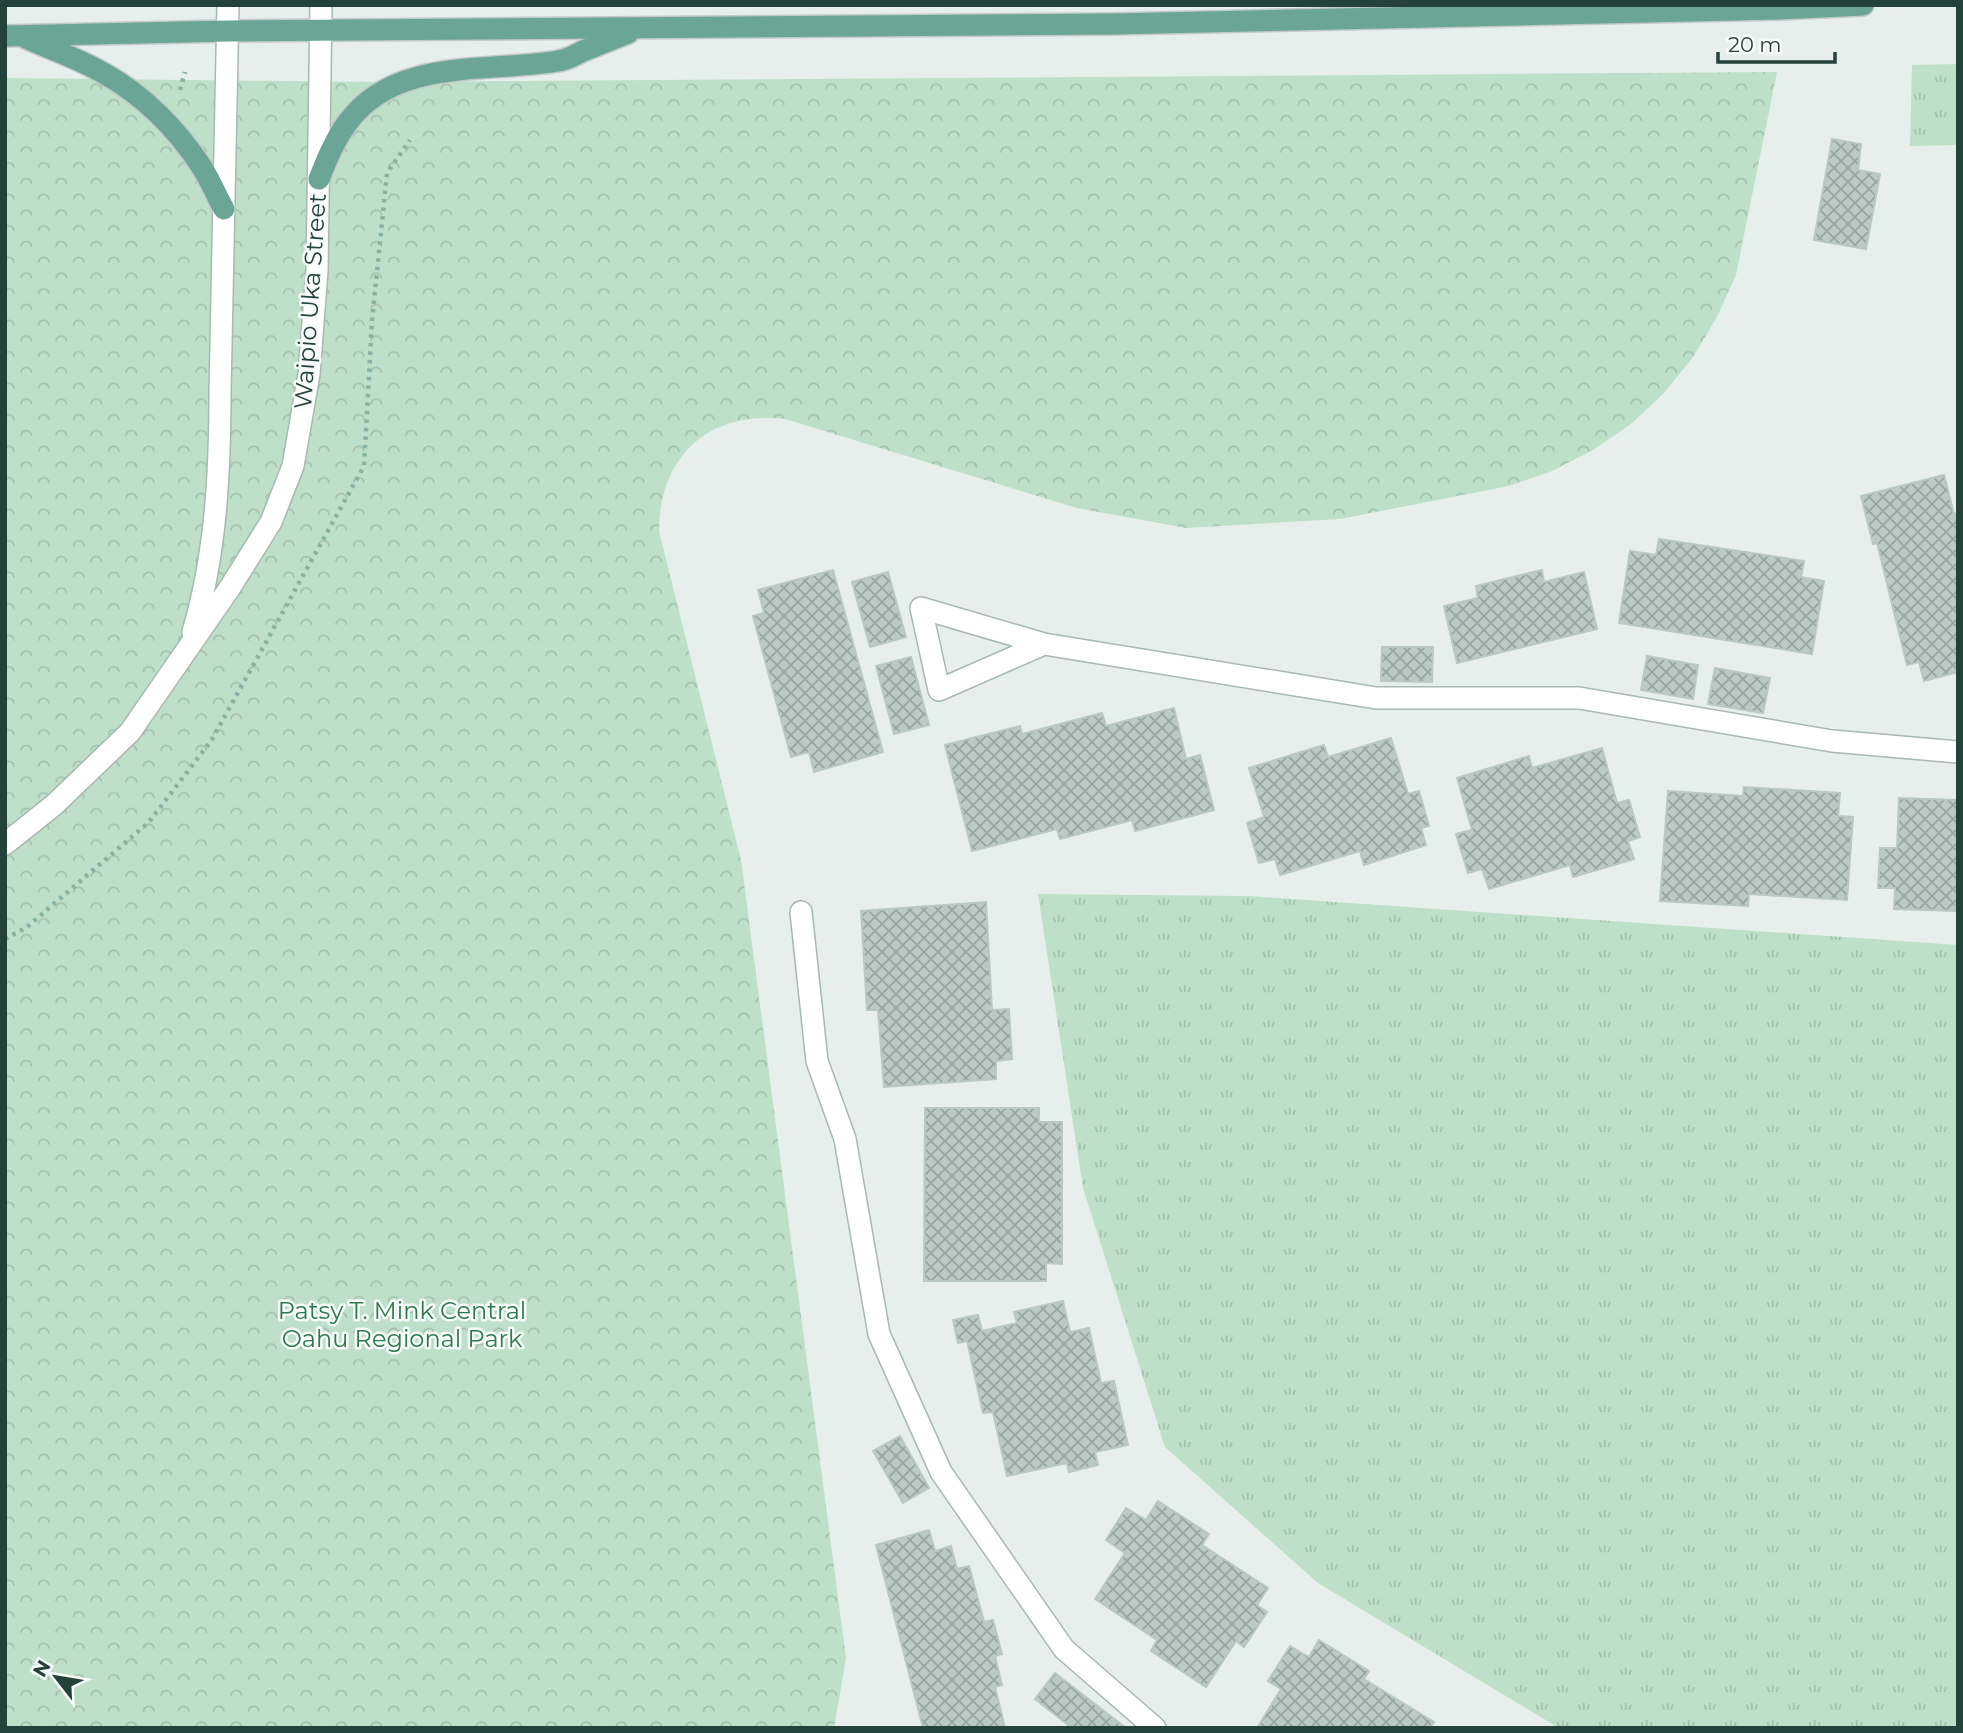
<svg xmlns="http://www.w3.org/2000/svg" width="1963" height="1733" viewBox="0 0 1963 1733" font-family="Montserrat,sans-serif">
<defs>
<pattern id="grass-tufts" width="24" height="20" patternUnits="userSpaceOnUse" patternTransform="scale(1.75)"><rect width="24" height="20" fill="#bfe0c8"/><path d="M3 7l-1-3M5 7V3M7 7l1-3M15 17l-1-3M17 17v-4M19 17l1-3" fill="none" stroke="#a4c1ad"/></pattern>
<pattern id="park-crowns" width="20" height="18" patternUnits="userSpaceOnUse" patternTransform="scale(1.75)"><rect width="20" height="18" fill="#bfe0c8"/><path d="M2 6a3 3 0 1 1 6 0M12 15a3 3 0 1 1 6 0" fill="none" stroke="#a4c1ad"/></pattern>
<pattern id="building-cross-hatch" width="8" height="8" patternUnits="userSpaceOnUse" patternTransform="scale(1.75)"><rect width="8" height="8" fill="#bbcac4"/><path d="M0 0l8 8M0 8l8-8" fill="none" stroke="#98a6a0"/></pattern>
</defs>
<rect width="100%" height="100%" fill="#e6efeb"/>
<g fill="url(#grass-tufts)">
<polygon points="1958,64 1958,145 1910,146 1912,65"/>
<polygon points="1038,894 1248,896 1958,945 1958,1728 1559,1728 1318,1583 1165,1447 1083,1188"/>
</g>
<path fill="url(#park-crowns)" d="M1777 72 1736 275 1717 317 1693 357 1664 393 1631 424 1593 450 1552 471 1509 486 1340 519 1186 528 1077 508 785 419C709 410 659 456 659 531L741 860 846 1658 834 1728H5V78L384 82Z"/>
<g fill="url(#building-cross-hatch)" stroke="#b8c9c2" stroke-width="2">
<polygon points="1832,139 1861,144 1858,170 1880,174 1866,249 1814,240"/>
<polygon points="1944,475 1954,514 1958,513 1958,672 1924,681 1919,662 1907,665 1877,543 1873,544 1861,496"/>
<polygon points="1659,539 1804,561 1801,577 1824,581 1812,654 1619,623 1630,551 1656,555"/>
<polygon points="833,570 883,752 814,772 809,752 791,757 753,616 764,613 758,590"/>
<polygon points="1542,570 1544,582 1584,572 1597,629 1457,663 1444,606 1478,598 1476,586"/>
<polygon points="888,572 906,637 870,647 852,582"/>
<polygon points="1382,647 1433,647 1432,682 1381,681"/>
<polygon points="1647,656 1698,665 1693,699 1641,690"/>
<polygon points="911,657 929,725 894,734 876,666"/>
<polygon points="1715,668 1770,678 1763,713 1708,704"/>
<polygon points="1174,708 1186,759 1200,755 1214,810 1135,831 1132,820 1060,839 1057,829 972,851 945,745 1020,726 1022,734 1102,713 1106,726"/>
<polygon points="1391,738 1408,794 1419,791 1429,826 1421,828 1426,845 1364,865 1360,851 1280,875 1275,859 1259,863 1247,823 1264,817 1249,768 1324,745 1328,757"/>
<polygon points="1602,748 1617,803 1629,800 1640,837 1628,841 1634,859 1573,877 1570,865 1489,889 1482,869 1468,873 1456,834 1472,830 1457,778 1529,756 1532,768"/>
<polygon points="1744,787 1840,793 1838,816 1853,817 1847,900 1749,894 1748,906 1660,901 1668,791 1743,796"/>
<polygon points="1899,798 1958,800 1958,903 1956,903 1955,911 1894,909 1895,888 1878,888 1880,848 1897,848"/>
<polygon points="986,902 992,1010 1009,1009 1012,1059 996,1061 996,1079 884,1087 878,1010 867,1010 861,911"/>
<polygon points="925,1108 1039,1108 1039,1122 1062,1122 1062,1264 1046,1263 1046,1281 924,1281"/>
<polygon points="1063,1301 1070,1332 1089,1328 1101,1383 1114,1381 1128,1445 1095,1452 1098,1465 1069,1472 1067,1463 1007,1476 993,1412 983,1413 967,1341 958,1343 953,1320 978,1315 982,1331 1017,1323 1014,1312"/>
<polygon points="900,1436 929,1488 903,1503 873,1451"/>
<polygon points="1158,1501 1209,1534 1202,1545 1268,1588 1257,1605 1267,1612 1244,1647 1236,1641 1206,1687 1151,1651 1157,1640 1095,1599 1125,1553 1106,1540 1126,1508 1146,1520"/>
<polygon points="929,1530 935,1551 951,1546 957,1569 969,1566 984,1622 993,1620 1002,1654 995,1656 1002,1685 995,1687 1005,1728 923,1728 876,1545"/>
<polygon points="1319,1640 1369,1671 1364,1679 1434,1722 1430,1728 1257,1728 1281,1689 1268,1681 1290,1646 1309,1657"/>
<polygon points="1055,1673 1126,1728 1072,1728 1035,1699"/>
</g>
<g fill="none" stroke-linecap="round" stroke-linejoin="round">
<defs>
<g id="service">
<polyline points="1044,644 939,690 921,608 1044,644 1376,698 1579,698 1832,741 1958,752"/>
<polyline points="801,912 817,1061 845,1139 879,1334 941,1472 1064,1649 1155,1728"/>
</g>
<g id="tertiary">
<path d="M193 632C216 554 220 472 220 392L228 5"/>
<polyline points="5,844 54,805 130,732 229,589 271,522 293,466 309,374 317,271 321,5"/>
</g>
<g id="primary">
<polyline points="5,36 228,31 1113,24 1779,9 1863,5"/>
<path d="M26 38C52 50 80 59 105 74 143 95 177 129 201 166 210 179 216 195 224 209"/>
<path d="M319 179C327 159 335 139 348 122 396 57 489 73 558 61 567 60 575 55 583 51 598 45 613 39 628 33"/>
</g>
</defs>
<use href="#service" stroke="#a8b8b2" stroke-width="24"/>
<use href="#tertiary" stroke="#a8b8b2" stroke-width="24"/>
<use href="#primary" stroke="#c2cac8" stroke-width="24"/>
<g stroke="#86b3a5" stroke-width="4.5" stroke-dasharray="3.5 5" stroke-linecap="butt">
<polyline points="180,90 185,72"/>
<polyline points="5,939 27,927 149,822 211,741 364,466 372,321 387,173 410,140"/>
</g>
<use href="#service" stroke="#fff" stroke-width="21"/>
<use href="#tertiary" stroke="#fff" stroke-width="21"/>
<use href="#primary" stroke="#6aa596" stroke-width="21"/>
</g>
<g text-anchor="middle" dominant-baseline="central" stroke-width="5" stroke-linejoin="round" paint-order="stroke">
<g font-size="24" fill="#24423a" stroke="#f7fbf9">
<text transform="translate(310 301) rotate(-86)">Waipio Uka Street</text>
</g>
<g font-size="24" fill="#2d7a4b" stroke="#f7fbf9">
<text x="402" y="1310">Patsy T. Mink Central<tspan x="402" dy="28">Oahu Regional Park</tspan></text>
</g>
</g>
<rect width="1963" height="1733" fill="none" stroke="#24423a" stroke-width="14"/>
<g transform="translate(56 1677) rotate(301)" stroke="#f7fbf9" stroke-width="5" paint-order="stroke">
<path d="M0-5L12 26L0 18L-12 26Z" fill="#24423a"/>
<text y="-10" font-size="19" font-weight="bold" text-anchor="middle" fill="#24423a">N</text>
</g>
<path d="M1718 52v10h117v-10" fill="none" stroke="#24423a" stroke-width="3.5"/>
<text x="1728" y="52" font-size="21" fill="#24423a" stroke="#f7fbf9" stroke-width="5" paint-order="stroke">20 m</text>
</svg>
